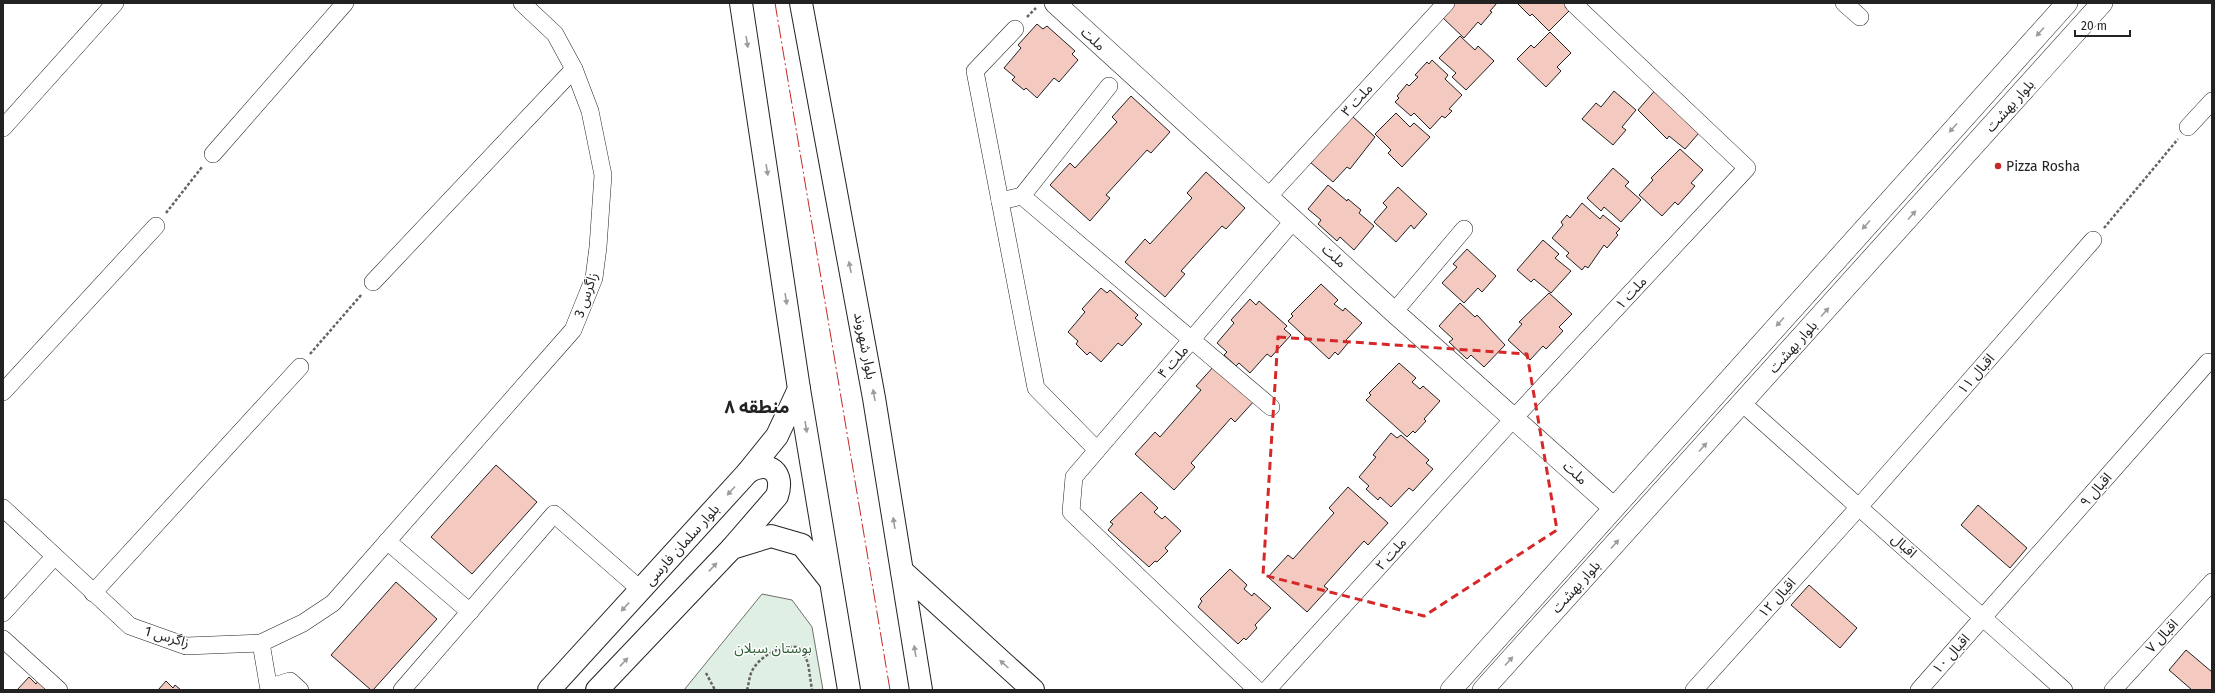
<svg xmlns="http://www.w3.org/2000/svg" width="2215" height="693" viewBox="0 0 2215 693" font-family="'Fira Sans','Noto Sans Arabic',sans-serif">
<rect width="100%" height="100%" fill="#fff"/>
<polygon fill="#e0efe3" stroke="#6f6f6f" points="762,594 792,600 812,627 823,690 684,690"/>
<g fill="#f3c9c0" stroke="#222">
<polygon points="1454,3 1497,3 1490,11 1492,12 1481,25 1478,22 1464,38 1442,17"/>
<polygon points="1519,3 1565,3 1571,9 1549,31 1532,14 1530,16 1518,4"/>
<polygon points="1037,24 1043,29 1047,26 1075,51 1072,54 1078,60 1059,82 1054,78 1037,98 1026,88 1024,90 1012,80 1015,77 1004,68 1021,48 1018,45"/>
<polygon points="1550,32 1571,53 1557,67 1561,71 1546,87 1517,59 1531,45 1534,48"/>
<polygon points="1460,36 1475,50 1478,46 1494,61 1466,90 1452,77 1456,73 1439,58"/>
<polygon points="1432,60 1448,75 1445,79 1462,95 1449,109 1452,111 1445,118 1442,116 1430,129 1414,113 1411,116 1395,102 1399,98 1397,96 1407,84 1409,86 1418,77 1415,75 1427,62 1429,64"/>
<polygon points="1658,87 1705,126 1685,149 1669,136 1667,139 1638,110"/>
<polygon points="1614,91 1636,110 1622,127 1626,130 1613,145 1582,119 1596,103 1601,107"/>
<polygon points="1131,96 1170,132 1151,153 1147,150 1106,195 1110,198 1090,221 1050,185 1070,163 1075,168 1117,122 1112,117"/>
<polygon points="1396,113 1410,127 1414,123 1430,137 1402,167 1388,153 1391,150 1375,134"/>
<polygon points="1352,116 1375,137 1350,169 1347,167 1333,182 1310,162"/>
<polygon points="1680,149 1703,170 1691,183 1695,186 1678,205 1675,202 1662,216 1639,195 1653,180 1651,178"/>
<polygon points="1613,168 1629,182 1625,186 1641,200 1621,222 1604,207 1601,211 1587,198"/>
<polygon points="1206,172 1245,208 1226,229 1222,226 1181,271 1185,274 1165,297 1125,262 1145,239 1150,244 1192,198 1187,193"/>
<polygon points="1328,185 1347,201 1348,199 1361,210 1359,213 1374,226 1354,250 1340,237 1337,241 1318,224 1321,220 1308,209"/>
<polygon points="1398,187 1427,214 1414,229 1411,225 1396,242 1374,222 1387,207 1383,203"/>
<polygon points="1582,203 1600,219 1603,215 1620,229 1616,233 1618,235 1607,248 1604,245 1588,268 1585,266 1582,270 1566,256 1569,253 1552,238 1563,225 1561,222 1567,215 1570,218"/>
<polygon points="1543,240 1559,254 1555,258 1571,271 1551,293 1534,279 1531,282 1517,270"/>
<polygon points="1467,249 1496,276 1482,292 1478,288 1464,303 1442,283 1457,267 1453,264"/>
<polygon points="1321,284 1338,300 1334,304 1343,311 1345,308 1362,323 1346,340 1348,343 1338,355 1335,352 1329,359 1288,321 1293,316 1291,314"/>
<polygon points="1101,288 1107,293 1110,290 1138,315 1135,318 1142,324 1122,346 1118,343 1101,362 1090,352 1087,355 1076,344 1078,341 1068,332 1085,312 1082,309"/>
<polygon points="1549,293 1572,314 1559,327 1563,331 1546,349 1543,346 1530,360 1508,340 1522,324 1519,322"/>
<polygon points="1250,299 1256,305 1259,301 1287,326 1284,329 1291,335 1271,357 1267,354 1250,373 1239,363 1236,366 1224,355 1227,352 1217,343 1234,323 1231,320"/>
<polygon points="1460,303 1475,317 1477,315 1505,345 1484,367 1471,355 1467,359 1449,342 1453,339 1439,326"/>
<polygon points="1399,363 1416,378 1412,382 1420,389 1423,386 1440,401 1424,419 1426,421 1415,433 1413,431 1407,437 1366,400 1371,395 1369,393"/>
<polygon points="1215,365 1255,400 1235,422 1231,418 1191,463 1195,467 1174,490 1135,454 1155,432 1160,437 1201,390 1196,386"/>
<polygon points="1391,433 1397,438 1401,435 1429,460 1426,463 1433,469 1413,491 1409,488 1391,507 1380,497 1378,500 1366,489 1369,486 1359,477 1376,457 1373,455"/>
<polygon points="496,465 537,502 472,574 431,537"/>
<polygon points="1348,487 1388,523 1368,545 1364,541 1324,586 1328,589 1307,612 1268,577 1288,555 1293,559 1334,513 1329,508"/>
<polygon points="1141,492 1158,508 1154,512 1162,519 1165,516 1181,531 1165,548 1168,551 1157,562 1155,561 1149,567 1108,530 1113,524 1110,522"/>
<polygon points="1978,505 2027,548 2010,568 1961,525"/>
<polygon points="1230,569 1247,585 1244,589 1252,596 1254,593 1271,608 1255,625 1257,628 1246,640 1244,638 1238,644 1198,607 1202,601 1200,599"/>
<polygon points="396,582 437,619 373,690 371,690 331,655"/>
<polygon points="1809,585 1857,628 1840,648 1791,605"/>
<polygon points="2186,650 2212,672 2212,690 2192,690 2169,670"/>
<polygon points="29,677 36,684 38,681 48,690 17,690"/>
<polygon points="166,681 173,688 175,685 181,690 158,690"/>
</g>
<g fill="none" stroke-linecap="round" stroke-linejoin="round">
<defs>
<g id="minor">
<polyline points="1844,3 1860,17"/>
<polyline points="1015,29 975,71 1036,388 1097,450"/>
<polyline points="2188,127 2212,101"/>
<polyline points="3,128 115,3"/>
<polyline points="213,154 345,3"/>
<polyline points="1022,196 1109,86"/>
<polyline points="1268,197 1446,3"/>
<polyline points="1000,201 1022,196 1271,407"/>
<polyline points="373,282 574,69"/>
<polyline points="1394,312 1464,229"/>
<polyline points="3,392 156,226"/>
<polyline points="1742,403 2064,690"/>
<polyline points="3,508 130,626 186,646 261,643 303,623 333,603 573,330 594,278 598,247 603,175 590,111 574,69 555,34 522,3"/>
<polyline points="387,541 470,612"/>
<polyline points="93,593 300,367"/>
<polyline points="3,613 54,557"/>
<polyline points="3,639 59,690"/>
<polyline points="261,643 269,690"/>
<polyline points="270,687 290,681 300,690"/>
<polyline points="402,690 554,514 641,590"/>
<polyline points="1257,690 1071,512 1074,477 1294,220"/>
<polyline points="1267,690 1514,418 1747,168 1573,3"/>
<polyline points="1694,690 1859,507 2093,240"/>
<polyline points="1919,690 2208,362"/>
<polyline points="2113,690 2212,582"/>
</g>
<g id="tertiary">
<polyline points="1055,3 1394,312 1614,508"/>
<polyline points="1451,690 2067,3"/>
<polyline points="1483,690 2102,3"/>
</g>
<g id="secondary">
<polyline points="741,3 799,389 849,690"/>
<polyline points="801,3 874,398 921,690"/>
<path d="M732 548 777 496C785 473 769 459 748 472"/>
<polyline points="902,571 1033,690"/>
<polyline points="549,690 748,472 777,436 799,389"/>
<polyline points="597,690 732,548 771,536 802,545 829,579"/>
</g>
</defs>
<use href="#minor" stroke="#222" stroke-width="18"/>
<use href="#tertiary" stroke="#222" stroke-width="22"/>
<use href="#secondary" stroke="#222" stroke-width="24"/>
<g stroke="#646464" stroke-width="2.5" stroke-dasharray="3 2" stroke-linecap="butt">
<polyline points="1027,17 1036,8"/>
<polyline points="166,213 202,167"/>
<polyline points="2104,228 2178,139"/>
<polyline points="310,354 362,294"/>
<polyline points="706,673 715,690"/>
<path d="M747 690C749 684 749 677 752 671 760 655 784 643 801 648L808 663 812 690"/>
</g>
<use href="#minor" stroke="#fff" stroke-width="17"/>
<use href="#tertiary" stroke="#fff" stroke-width="21"/>
<use href="#secondary" stroke="#fff" stroke-width="22"/>
<polyline stroke="#c62828" stroke-width="1" stroke-dasharray="14 3 2 3" stroke-linecap="butt" points="775,3 890,690"/>
</g>
<defs><path id="oneway-solid" d="M-6-.8H1V-3.2L6.5 0L1 3.2V.8H-6Z"/></defs>
<g fill="#9c9c9c">
<use href="#oneway-solid" transform="translate(2040 32) rotate(132)"/>
<use href="#oneway-solid" transform="translate(747 42) rotate(81)"/>
<use href="#oneway-solid" transform="translate(1953 128) rotate(132)"/>
<use href="#oneway-solid" transform="translate(767 170) rotate(81)"/>
<use href="#oneway-solid" transform="translate(1912 215) rotate(-48)"/>
<use href="#oneway-solid" transform="translate(1866 225) rotate(132)"/>
<use href="#oneway-solid" transform="translate(850 267) rotate(-101)"/>
<use href="#oneway-solid" transform="translate(786 299) rotate(81)"/>
<use href="#oneway-solid" transform="translate(1825 312) rotate(-48)"/>
<use href="#oneway-solid" transform="translate(1780 322) rotate(132)"/>
<use href="#oneway-solid" transform="translate(874 395) rotate(-100)"/>
<use href="#oneway-solid" transform="translate(806 427) rotate(81)"/>
<use href="#oneway-solid" transform="translate(1703 447) rotate(-48)"/>
<use href="#oneway-solid" transform="translate(731 491) rotate(132)"/>
<use href="#oneway-solid" transform="translate(894 523) rotate(-99)"/>
<use href="#oneway-solid" transform="translate(1615 544) rotate(-48)"/>
<use href="#oneway-solid" transform="translate(713 567) rotate(-47)"/>
<use href="#oneway-solid" transform="translate(625 607) rotate(133)"/>
<use href="#oneway-solid" transform="translate(915 651) rotate(-99)"/>
<use href="#oneway-solid" transform="translate(1509 661) rotate(-48)"/>
<use href="#oneway-solid" transform="translate(624 662) rotate(-47)"/>
<use href="#oneway-solid" transform="translate(1004 664) rotate(-138)"/>
</g>
<path fill="none" stroke="#d62828" stroke-width="3" stroke-dasharray="8 5" stroke-linejoin="round" d="M1278 337 1527 354 1557 530 1424 616 1263 575Z"/>
<circle fill="#c62828" stroke="#fff" stroke-width="1.5" cx="1998" cy="166" r="4"/>
<g text-anchor="middle" dominant-baseline="central" stroke-width="3" stroke-linejoin="round" paint-order="stroke">
<g font-size="14" fill="#222" stroke="#fff">
<text transform="translate(1093 39) rotate(43)">ملت</text>
<text transform="translate(1357 100) rotate(-47)">ملت ۳</text>
<text transform="translate(2010 106) rotate(-48)">بلوار بهشت</text>
<text transform="translate(1334 256) rotate(43)">ملت</text>
<text transform="translate(1631 293) rotate(-47)">ملت ۱</text>
<text transform="translate(586 295) rotate(-71)">زاگرس 3</text>
<text transform="translate(865 346) rotate(79)">بلوار شهروند</text>
<text transform="translate(1793 347) rotate(-48)">بلوار بهشت</text>
<text transform="translate(1173 362) rotate(-49)">ملت ۴</text>
<text transform="translate(1976 374) rotate(-49)">اقبال ۱۱</text>
<text transform="translate(1575 473) rotate(42)">ملت</text>
<text transform="translate(2096 490) rotate(-49)">اقبال ۹</text>
<text transform="translate(682 545) rotate(-48)">بلوار سلمان فارسی</text>
<text transform="translate(1904 546) rotate(42)">اقبال</text>
<text transform="translate(1391 554) rotate(-48)">ملت ۲</text>
<text transform="translate(1576 587) rotate(-48)">بلوار بهشت</text>
<text transform="translate(1777 598) rotate(-48)">اقبال ۱۲</text>
<text transform="translate(2162 636) rotate(-47)">اقبال ۷</text>
<text transform="translate(167 637) rotate(16)">زاگرس 1</text>
<text transform="translate(1951 654) rotate(-48)">اقبال ۱۰</text>
</g>
<g font-size="14" fill="#222" stroke="#fff" text-anchor="start">
<text x="2006" y="166">Pizza Rosha</text>
</g>
<g font-size="14" fill="#2f5e38" stroke="#fff">
<text x="773" y="648">بوستان سبلان</text>
</g>
<g font-size="18" font-weight="bold" fill="#222" stroke="#fff">
<text x="757" y="407">منطقه ۸</text>
</g>
</g>
<rect width="2215" height="693" fill="none" stroke="#222222" stroke-width="8"/>
<path d="M2075 30v6h55v-6" fill="none" stroke="#222222" stroke-width="2"/>
<text x="2081" y="30" font-size="12" fill="#222222" stroke="#ffffff" stroke-width="3" paint-order="stroke">20 m</text>
</svg>
